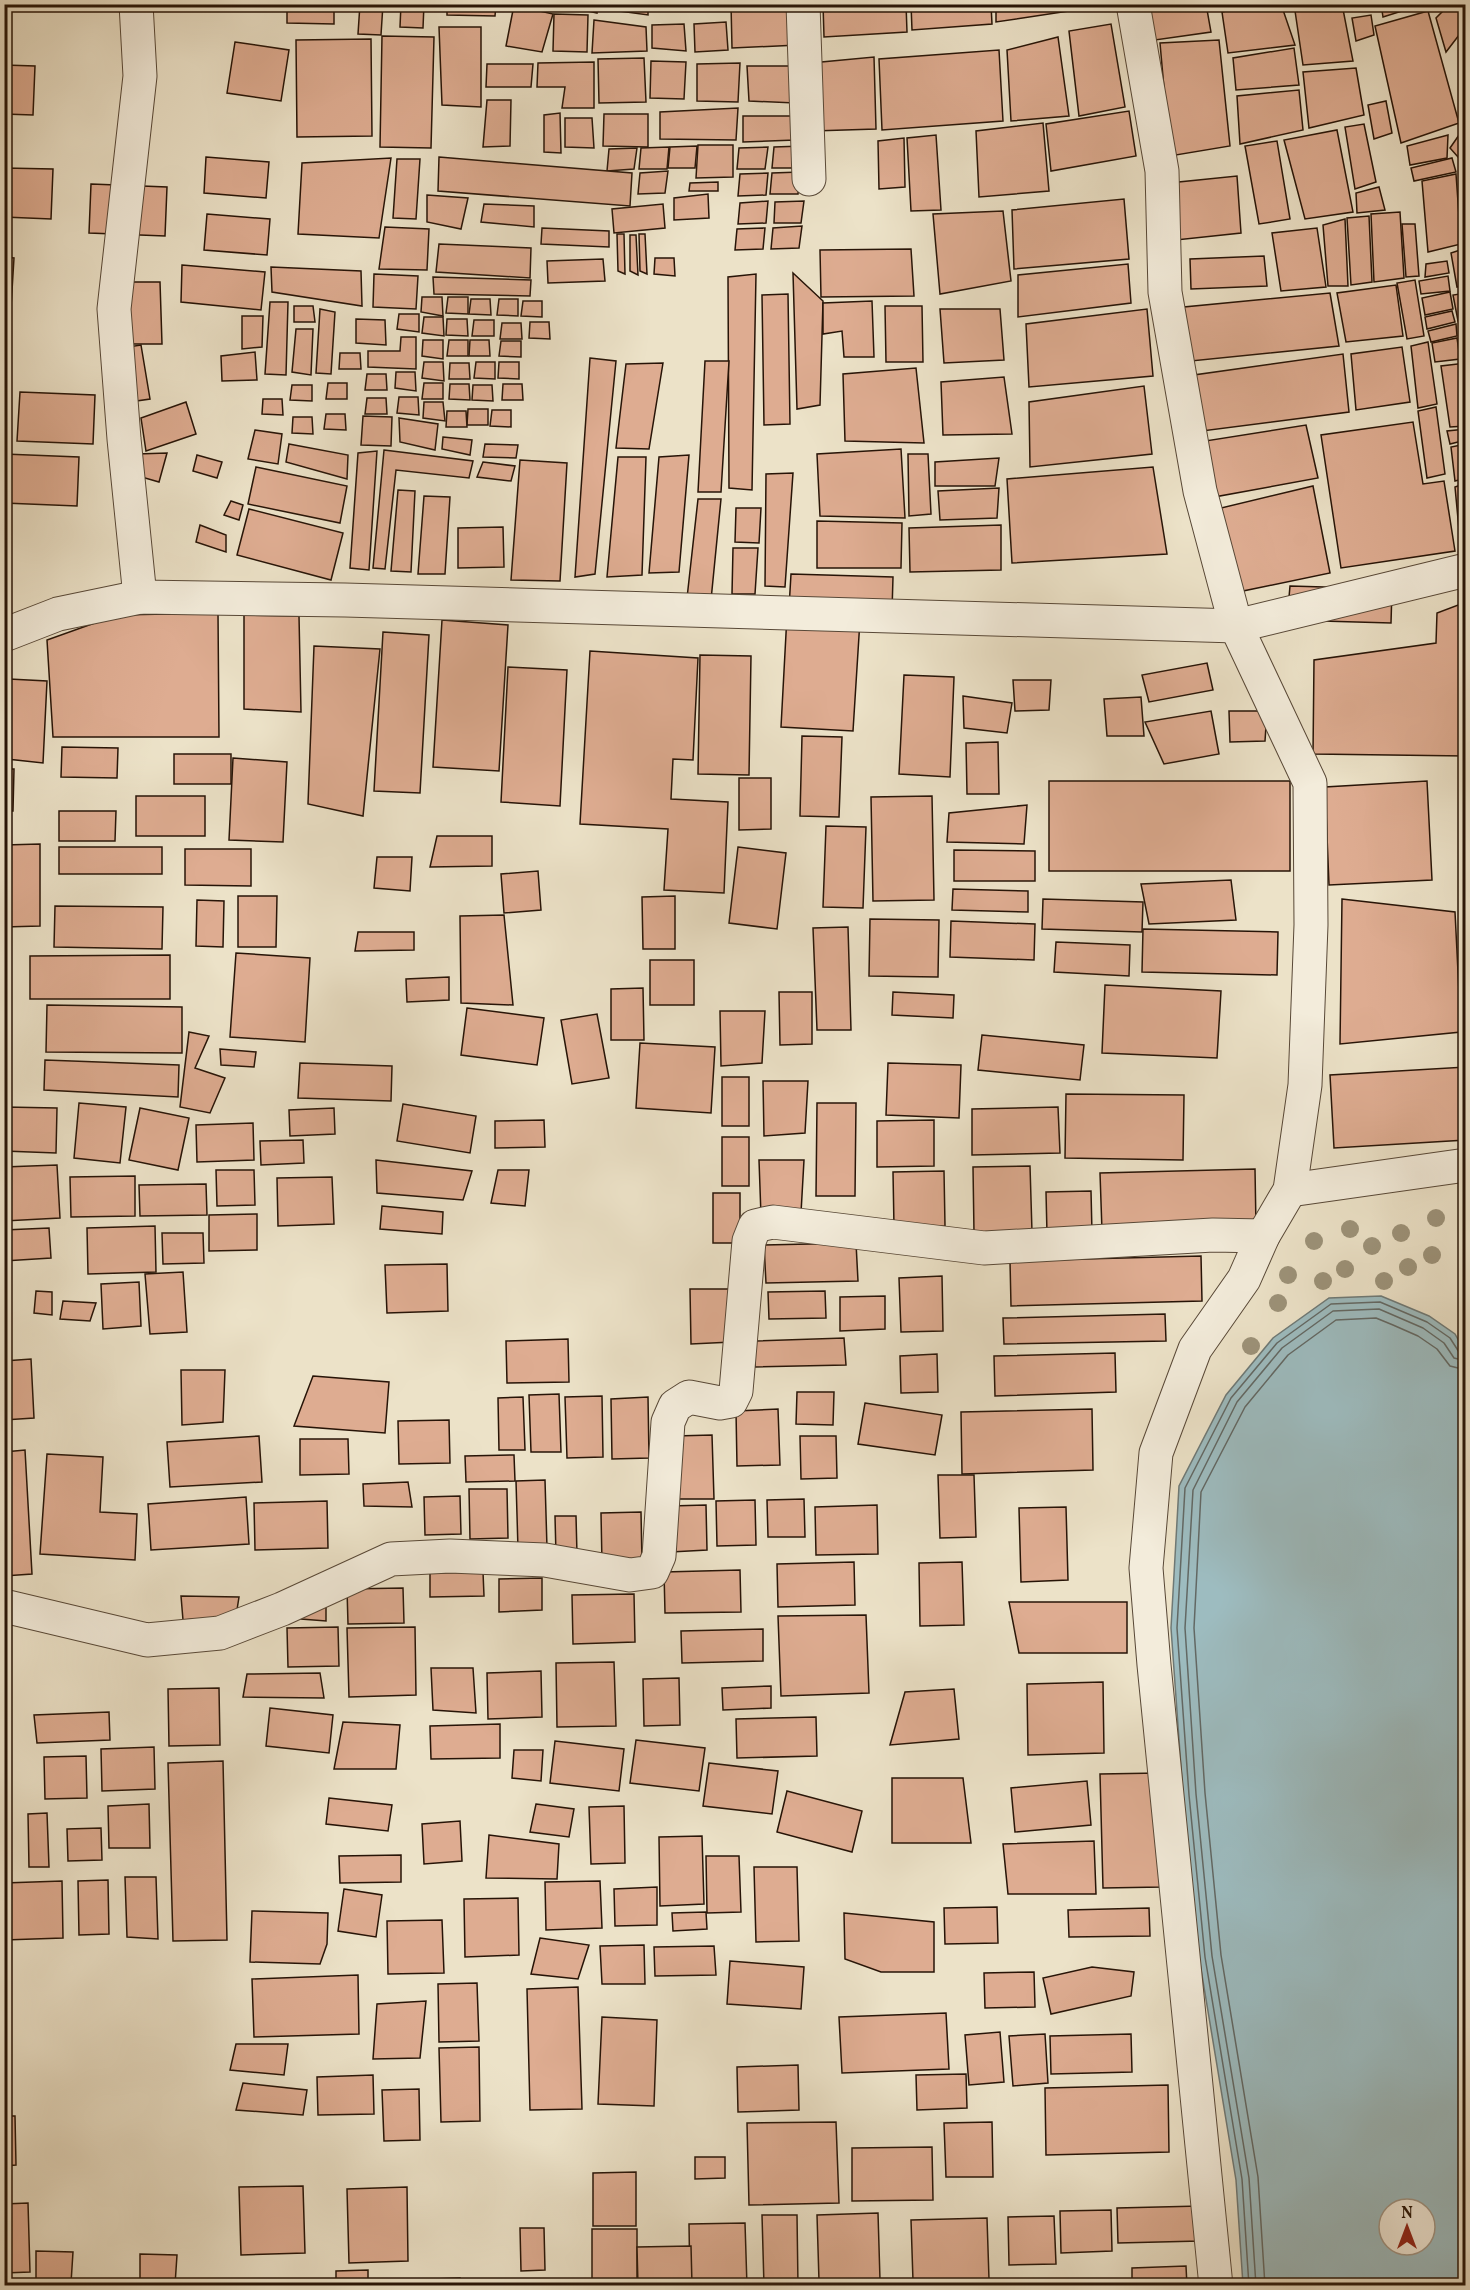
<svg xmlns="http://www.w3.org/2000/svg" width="1470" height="2290" viewBox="0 0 1470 2290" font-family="Vollkorn,serif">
<rect width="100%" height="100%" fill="#ece2c8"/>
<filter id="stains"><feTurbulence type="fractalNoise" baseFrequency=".00333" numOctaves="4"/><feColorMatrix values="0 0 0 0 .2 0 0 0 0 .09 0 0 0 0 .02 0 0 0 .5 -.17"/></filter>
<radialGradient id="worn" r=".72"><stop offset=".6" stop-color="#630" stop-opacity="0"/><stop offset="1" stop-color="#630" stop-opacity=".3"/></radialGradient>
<path fill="#9dbcc0" stroke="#6e7976" stroke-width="1.5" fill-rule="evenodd" d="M1381 1296 1429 1316 1455 1334 1465 1352V2285H1243L1236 2180 1199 1957 1183 1795 1171 1628 1179 1486 1226 1395 1273 1338 1329 1298ZM1389 2209H1425V2245H1389Z"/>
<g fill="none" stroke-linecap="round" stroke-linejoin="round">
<g stroke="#626864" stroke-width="1.5">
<polyline points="1249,2286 1242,2179 1205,1957 1189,1795 1177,1628 1185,1488 1231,1398 1277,1343 1331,1304 1380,1302 1427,1322 1450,1338 1459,1352 1466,1354"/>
<polyline points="1256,2286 1249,2178 1212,1956 1196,1794 1185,1628 1193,1490 1237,1402 1282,1348 1333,1311 1379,1309 1423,1328 1444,1343 1454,1358 1466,1361"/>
<polyline points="1265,2286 1258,2177 1221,1955 1205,1793 1194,1628 1201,1492 1245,1407 1288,1355 1336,1320 1376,1318 1393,1325 1418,1336 1437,1349 1450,1366 1466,1370"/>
</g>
</g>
<g fill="#deac91" stroke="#271407" stroke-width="1.5">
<polygon points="287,4 334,4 334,24 287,23"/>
<polygon points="360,4 383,4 381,35 358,34"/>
<polygon points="401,4 424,4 423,28 400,27"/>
<polygon points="447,4 496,4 495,16 447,15"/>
<polygon points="558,4 598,4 597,13"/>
<polygon points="605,4 648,4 648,15 605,9"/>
<polygon points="731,4 797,4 798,45 732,48"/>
<polygon points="823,4 906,4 907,32 824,37"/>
<polygon points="911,4 991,4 992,24 912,30"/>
<polygon points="996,4 1115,4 996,22"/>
<polygon points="1148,4 1206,4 1211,32 1155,40"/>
<polygon points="1257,4 1281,4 1295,45 1228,53 1222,12"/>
<polygon points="1294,4 1342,4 1353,61 1303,65"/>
<polygon points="1350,4 1374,4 1374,7 1351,10"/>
<polygon points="1381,4 1421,4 1421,5 1383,17"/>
<polygon points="1450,4 1466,4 1466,26 1446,52 1436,18"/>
<polygon points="514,5 553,14 542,52 506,46"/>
<polygon points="1428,11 1459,123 1401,143 1375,26"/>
<polygon points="554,14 588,15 587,52 553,51"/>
<polygon points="1371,15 1374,35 1356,41 1352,18"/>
<polygon points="594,20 646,27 647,51 592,53"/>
<polygon points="726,22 728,50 695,52 694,24"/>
<polygon points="684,24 686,51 652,48 652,25"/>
<polygon points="1111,24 1125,107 1079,116 1069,31"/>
<polygon points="439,27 481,27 481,107 442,105"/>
<polygon points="382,36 434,37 431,148 380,147"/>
<polygon points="1058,37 1069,116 1011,121 1007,50"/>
<polygon points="371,39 372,136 297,137 296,40"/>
<polygon points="1219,40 1230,146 1170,156 1160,43"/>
<polygon points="235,42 289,50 281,101 227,93"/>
<polygon points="1294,48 1299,85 1236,90 1233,58"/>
<polygon points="999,50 1003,121 882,130 879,59"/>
<polygon points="874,57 876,129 813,131 811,63"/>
<polygon points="644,58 646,102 599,103 598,59"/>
<polygon points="651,61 686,62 684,99 650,98"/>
<polygon points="594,62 594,108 562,108 565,87 537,87 538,63"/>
<polygon points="740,63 738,102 697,101 697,64"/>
<polygon points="487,64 533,64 531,87 486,87"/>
<polygon points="4,65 35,66 33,115 4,114"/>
<polygon points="747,66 793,66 795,103 749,101"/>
<polygon points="1356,68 1364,115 1309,128 1303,72"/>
<polygon points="1299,90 1303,130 1240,144 1237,96"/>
<polygon points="487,100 511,100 510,146 483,147"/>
<polygon points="1386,101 1392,133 1374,139 1368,105"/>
<polygon points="738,108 736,140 660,139 660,112"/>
<polygon points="1129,111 1136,156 1051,171 1046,124"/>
<polygon points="560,113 561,153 544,152 544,115"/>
<polygon points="604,114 648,114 648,147 603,146"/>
<polygon points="743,116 793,116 795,140 743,142"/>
<polygon points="565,118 592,118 594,148 565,147"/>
<polygon points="1043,123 1049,191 979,197 976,131"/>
<polygon points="1364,124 1376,182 1355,189 1345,127"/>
<polygon points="1466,125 1466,166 1450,148"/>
<polygon points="1337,130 1353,212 1305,219 1284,140"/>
<polygon points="936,135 941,210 911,211 907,138"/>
<polygon points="1448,135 1447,158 1410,165 1407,146"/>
<polygon points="904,138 905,187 879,189 878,141"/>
<polygon points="1277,141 1290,219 1259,224 1245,146"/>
<polygon points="698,145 733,145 733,177 696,178"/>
<polygon points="697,146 695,168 668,168 670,147"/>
<polygon points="803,146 800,168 772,168 774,147"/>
<polygon points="669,147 667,169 639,169 641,148"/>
<polygon points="768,147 765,169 737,169 739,148"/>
<polygon points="637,148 634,169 607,171 609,149"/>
<polygon points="206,157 269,162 266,198 204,193"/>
<polygon points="439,157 632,173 630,206 438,191"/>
<polygon points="391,158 379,238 298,234 302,163"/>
<polygon points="1452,158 1456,172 1414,181 1411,168"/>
<polygon points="397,159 420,159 416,219 393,218"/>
<polygon points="4,168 53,169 51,219 4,217"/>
<polygon points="668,171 665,193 638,194 640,173"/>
<polygon points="800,172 798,194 770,194 772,173"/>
<polygon points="768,173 766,195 738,196 740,174"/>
<polygon points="1456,174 1461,244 1428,252 1422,181"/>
<polygon points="1237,176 1241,233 1176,240 1169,183"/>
<polygon points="718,182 718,191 689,191 690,183"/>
<polygon points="91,184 167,187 165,236 89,233"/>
<polygon points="1379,187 1385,210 1357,213 1356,193"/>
<polygon points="708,194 709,218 674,220 674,198"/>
<polygon points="427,195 468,198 461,229 427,222"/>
<polygon points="1124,199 1129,259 1014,269 1012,210"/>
<polygon points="768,201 766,223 738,224 740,203"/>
<polygon points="804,201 801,223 774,223 775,202"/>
<polygon points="484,204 534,206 534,227 481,222"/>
<polygon points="663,204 665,228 614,233 612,209"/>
<polygon points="1003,211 1011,281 940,294 933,214"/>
<polygon points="1400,212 1404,278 1374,282 1371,214"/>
<polygon points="207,214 270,219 267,255 204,250"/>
<polygon points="1369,216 1372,282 1351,285 1347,218"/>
<polygon points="1345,219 1348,286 1328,286 1323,225"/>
<polygon points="1402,224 1415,224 1419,276 1406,277"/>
<polygon points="802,226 799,248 771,249 773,228"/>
<polygon points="385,227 429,229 427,270 379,269"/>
<polygon points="542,228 609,231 609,247 541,244"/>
<polygon points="765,228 763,249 735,250 737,229"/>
<polygon points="1317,228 1326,287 1281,291 1272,233"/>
<polygon points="617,234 624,234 625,274 618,271"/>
<polygon points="639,234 645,234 647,274 640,271"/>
<polygon points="630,235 636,235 638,275 630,271"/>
<polygon points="439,244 531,248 530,278 436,272"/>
<polygon points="1466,248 1466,285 1457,287 1451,253"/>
<polygon points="911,249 914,296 821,297 820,250"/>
<polygon points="1264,256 1267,286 1191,289 1190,259"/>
<polygon points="4,257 14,258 11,307 4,306"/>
<polygon points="655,258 674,258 675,276 654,274"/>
<polygon points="603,259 605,281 548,283 547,261"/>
<polygon points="1447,261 1449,273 1425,277 1426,264"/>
<polygon points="1128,264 1131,303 1018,317 1018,275"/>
<polygon points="182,265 265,272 261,310 181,302"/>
<polygon points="271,267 361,271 362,306 272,292"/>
<polygon points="793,273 823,301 820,405 797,409"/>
<polygon points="374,274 418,276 416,309 373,307"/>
<polygon points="756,274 752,490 729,488 728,277"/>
<polygon points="1448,276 1450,291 1421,294 1419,281"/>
<polygon points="433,277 531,280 530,296 434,294"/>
<polygon points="1415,280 1424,336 1407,339 1397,283"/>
<polygon points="114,282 160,282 162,344 116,344"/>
<polygon points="1396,285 1403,336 1346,342 1337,293"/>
<polygon points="1450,292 1453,309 1425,315 1422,298"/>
<polygon points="1330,293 1339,346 1191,361 1184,307"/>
<polygon points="1466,293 1466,320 1458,321 1453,295"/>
<polygon points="788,294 790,424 764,425 762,295"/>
<polygon points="422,297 442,297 443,316 421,312"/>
<polygon points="448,297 468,297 468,314 446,313"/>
<polygon points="471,299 490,299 491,315 469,314"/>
<polygon points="499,299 518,299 518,316 497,315"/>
<polygon points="523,301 542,301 542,317 521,316"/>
<polygon points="872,301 874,357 844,357 842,331 823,334 823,303"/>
<polygon points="270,302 288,302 286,375 265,374"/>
<polygon points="294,306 313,306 315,322 294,322"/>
<polygon points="885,306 922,306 923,362 886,362"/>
<polygon points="320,309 335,312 331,374 316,373"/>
<polygon points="940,309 1000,309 1004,360 944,363"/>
<polygon points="1147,309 1153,376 1029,387 1026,324"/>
<polygon points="1452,311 1455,322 1427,329 1425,317"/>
<polygon points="399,314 419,314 419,332 397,329"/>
<polygon points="242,316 263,316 262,347 242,349"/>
<polygon points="424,317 443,317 444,336 422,333"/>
<polygon points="356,319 385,320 386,345 356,343"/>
<polygon points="447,319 467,319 468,336 446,335"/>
<polygon points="474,320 494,320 494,336 472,336"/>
<polygon points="530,322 549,322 550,339 529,338"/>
<polygon points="502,323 521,323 522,339 500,339"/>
<polygon points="1456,324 1457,336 1431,342 1428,331"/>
<polygon points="296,329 313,329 311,375 292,372"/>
<polygon points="401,337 416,337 416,369 368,367 368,351 400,351"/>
<polygon points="1457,338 1460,359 1435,362 1432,343"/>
<polygon points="423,340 443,340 443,359 422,356"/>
<polygon points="449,340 468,340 468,356 447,356"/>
<polygon points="470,340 489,340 490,356 469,356"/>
<polygon points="501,341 521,341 521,357 499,356"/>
<polygon points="1428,342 1437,404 1418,408 1411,346"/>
<polygon points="141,345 150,399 109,405 101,351"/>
<polygon points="1402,347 1410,402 1356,410 1351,354"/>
<polygon points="255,352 257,380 222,381 221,356"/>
<polygon points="340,353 360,353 361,369 339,369"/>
<polygon points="1343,354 1349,412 1202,431 1194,375"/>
<polygon points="590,358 616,361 595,574 575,577"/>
<polygon points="705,361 729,361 721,492 698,492"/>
<polygon points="424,362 443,362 444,381 422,378"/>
<polygon points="476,362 495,362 495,379 474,378"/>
<polygon points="499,362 519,362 519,379 498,378"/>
<polygon points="450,363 469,363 470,379 449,379"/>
<polygon points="663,363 649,449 616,448 626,364"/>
<polygon points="1466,363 1466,426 1450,427 1441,366"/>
<polygon points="916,368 924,443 845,441 843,374"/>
<polygon points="396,372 415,372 416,391 395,388"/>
<polygon points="367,374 386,374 387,390 365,390"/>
<polygon points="1004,377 1012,434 943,435 941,382"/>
<polygon points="4,383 9,384 7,433 4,433"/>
<polygon points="328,383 347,383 347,399 326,399"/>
<polygon points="424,383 443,383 443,399 422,399"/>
<polygon points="450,384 469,384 470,400 449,399"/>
<polygon points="503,384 522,384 523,400 502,400"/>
<polygon points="292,385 312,385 312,401 290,400"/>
<polygon points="473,385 492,385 493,401 472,400"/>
<polygon points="1144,386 1152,454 1030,467 1029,402"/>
<polygon points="20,392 95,395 93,444 17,441"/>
<polygon points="399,397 418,397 419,415 397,413"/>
<polygon points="367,398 386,398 387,414 365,414"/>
<polygon points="263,399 282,399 283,415 262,414"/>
<polygon points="186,402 196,434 146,451 141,418"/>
<polygon points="424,402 443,402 445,421 423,418"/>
<polygon points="1436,407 1445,474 1427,478 1418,411"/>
<polygon points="468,409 488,409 488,425 467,425"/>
<polygon points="492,410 511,410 511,427 490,426"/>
<polygon points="447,411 466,411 467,427 446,427"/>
<polygon points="326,414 345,414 346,430 324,429"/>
<polygon points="363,416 392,417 391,446 361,445"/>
<polygon points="293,417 312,417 313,434 292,433"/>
<polygon points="399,418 438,424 435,450 400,442"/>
<polygon points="1413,422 1423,484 1444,481 1455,551 1341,568 1321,435"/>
<polygon points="1306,425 1318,478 1214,497 1205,441"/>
<polygon points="1466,429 1466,440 1450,444 1447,431"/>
<polygon points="255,430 282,434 278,464 248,459"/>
<polygon points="443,437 472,440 470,455 442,449"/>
<polygon points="289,444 348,455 347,479 286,462"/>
<polygon points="485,444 518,445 516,458 483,457"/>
<polygon points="1466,444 1466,478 1455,481 1451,447"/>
<polygon points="901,449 905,518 820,516 817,454"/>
<polygon points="384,450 473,461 469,478 396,470 385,569 373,568"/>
<polygon points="377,451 369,570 350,568 358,453"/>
<polygon points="167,453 159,482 138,476 137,454"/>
<polygon points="4,454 79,457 77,506 4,503"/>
<polygon points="908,454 928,454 931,514 909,516"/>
<polygon points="197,455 222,462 217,478 193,471"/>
<polygon points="689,455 679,572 649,573 659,457"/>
<polygon points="618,457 646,457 642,575 607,577"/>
<polygon points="999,458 995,486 935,486 935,462"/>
<polygon points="520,460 567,463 560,581 511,580"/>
<polygon points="483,462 515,466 511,481 477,477"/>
<polygon points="256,467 347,486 340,523 248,504"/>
<polygon points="1153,467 1167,554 1012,563 1007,479"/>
<polygon points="793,473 785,587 765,586 766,474"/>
<polygon points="1466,483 1466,550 1461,551 1455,487"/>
<polygon points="1313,486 1330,573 1238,592 1221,508"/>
<polygon points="999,488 997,518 940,520 938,491"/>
<polygon points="398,490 415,491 411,572 391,571"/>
<polygon points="424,496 450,497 445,574 418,574"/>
<polygon points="698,499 721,499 711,600 687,598"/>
<polygon points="231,501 243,505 239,520 224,515"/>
<polygon points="736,508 761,508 759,543 735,542"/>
<polygon points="249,509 343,533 331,580 237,555"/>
<polygon points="817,521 902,523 901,568 817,568"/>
<polygon points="200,525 226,535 226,552 196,542"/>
<polygon points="1001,525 1001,570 910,572 909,528"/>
<polygon points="503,527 504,567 458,568 458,528"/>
<polygon points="733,548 758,548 755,594 732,594"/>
<polygon points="791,574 893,577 892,611 789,608"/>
<polygon points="1290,586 1392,589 1391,623 1287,620"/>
<polygon points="1466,602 1466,756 1313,754 1314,660 1436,643 1437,613"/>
<polygon points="218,613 219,737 53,737 47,640 117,615"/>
<polygon points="244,615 299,616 301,712 244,709"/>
<polygon points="787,615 860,620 853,731 781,727"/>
<polygon points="442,620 508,625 499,771 433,767"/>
<polygon points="383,632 429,635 420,793 374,791"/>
<polygon points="314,646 380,649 363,816 308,804"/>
<polygon points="590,651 698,658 693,760 673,759 671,799 728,802 724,893 664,890 668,829 580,824"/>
<polygon points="700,655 751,656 749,775 698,774"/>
<polygon points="1207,663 1213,690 1149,702 1142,675"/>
<polygon points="508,667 567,670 560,806 501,802"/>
<polygon points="904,675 954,677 950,777 899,774"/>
<polygon points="9,679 47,681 43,763 7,759"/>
<polygon points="1013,680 1051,680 1049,710 1015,711"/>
<polygon points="963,696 1012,703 1007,733 964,728"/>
<polygon points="1141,697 1144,736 1107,736 1104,699"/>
<polygon points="1211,711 1219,754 1164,764 1145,722"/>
<polygon points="1229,711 1267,711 1265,741 1230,742"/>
<polygon points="802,736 842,737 839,817 800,816"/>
<polygon points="998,742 999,794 967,794 966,743"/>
<polygon points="62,747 118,748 117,778 61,777"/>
<rect x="174" y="754" width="57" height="30"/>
<polygon points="233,758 287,762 283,842 229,840"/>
<polygon points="4,769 14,769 13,811 4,811"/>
<polygon points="739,778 771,778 771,829 739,830"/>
<rect x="1049" y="781" width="241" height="90"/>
<polygon points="1427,781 1432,880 1329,885 1325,787"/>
<rect x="136" y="796" width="69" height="40"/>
<polygon points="932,796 934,900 873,901 871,797"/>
<polygon points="1027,805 1024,844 947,842 949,813"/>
<polygon points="59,811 116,811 115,841 59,841"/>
<polygon points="826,826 866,827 863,908 823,907"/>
<polygon points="437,836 492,836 492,866 430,867"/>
<polygon points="40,844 40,926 4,927 4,845"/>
<rect x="59" y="847" width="103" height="27"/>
<polygon points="738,847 786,853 777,929 729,923"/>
<polygon points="185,849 251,849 251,886 185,885"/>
<polygon points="954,850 1035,851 1035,881 954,881"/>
<polygon points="377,857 412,857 410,891 374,888"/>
<polygon points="538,871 541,910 504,913 501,874"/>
<polygon points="1231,880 1236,920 1149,924 1141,884"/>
<polygon points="953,889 1028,891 1028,912 952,910"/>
<polygon points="238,896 277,896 276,947 238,947"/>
<polygon points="675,896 675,949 643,949 642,897"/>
<polygon points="1043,899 1143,902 1142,932 1042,929"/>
<polygon points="1342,899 1455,912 1461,1032 1340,1044"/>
<polygon points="197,900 224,901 223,947 196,946"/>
<polygon points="55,906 163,907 162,949 54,947"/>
<polygon points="504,915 513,1005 461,1003 460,916"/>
<polygon points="870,919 939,920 938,977 869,976"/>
<polygon points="951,921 1035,924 1034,960 950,957"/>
<polygon points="848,927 851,1030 817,1030 813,928"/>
<polygon points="1143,929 1278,932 1277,975 1142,972"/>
<polygon points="358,932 414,932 414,950 355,951"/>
<polygon points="1056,942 1130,945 1129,976 1054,972"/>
<polygon points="236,953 310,958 305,1042 230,1037"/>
<polygon points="170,955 170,999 30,999 30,956"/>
<rect x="650" y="960" width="44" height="45"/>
<polygon points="449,977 449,1000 407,1002 406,979"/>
<polygon points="1105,985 1221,991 1217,1058 1102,1053"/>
<polygon points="643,988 644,1040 611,1040 611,989"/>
<polygon points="779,992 812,992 812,1044 780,1045"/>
<polygon points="893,992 954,995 953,1018 892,1015"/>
<polygon points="47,1005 182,1007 182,1053 46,1052"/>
<polygon points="467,1008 544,1018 537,1065 461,1055"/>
<polygon points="720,1011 765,1011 762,1063 721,1066"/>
<polygon points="597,1014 609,1078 572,1084 561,1020"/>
<polygon points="189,1032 209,1036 195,1068 225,1078 210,1113 180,1107"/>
<polygon points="982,1035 1084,1045 1080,1080 978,1070"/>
<polygon points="640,1043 715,1047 711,1113 636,1108"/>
<polygon points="220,1049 256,1052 254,1067 221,1065"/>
<polygon points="45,1060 179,1065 178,1097 44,1090"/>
<polygon points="300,1063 392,1066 391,1101 298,1098"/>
<polygon points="888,1063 961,1065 959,1118 886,1115"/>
<polygon points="1466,1067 1466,1140 1334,1148 1330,1075"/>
<rect x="722" y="1077" width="27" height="49"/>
<polygon points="763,1081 808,1081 805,1133 764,1136"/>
<polygon points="1066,1094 1184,1095 1183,1160 1065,1158"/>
<polygon points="79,1103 126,1107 120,1163 74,1158"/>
<polygon points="817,1103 856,1103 855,1196 816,1196"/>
<polygon points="403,1104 476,1116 470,1153 397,1141"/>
<polygon points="4,1107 57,1108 56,1153 4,1151"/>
<polygon points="1058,1107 1060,1153 972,1155 972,1109"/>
<polygon points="140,1108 189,1118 178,1170 129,1160"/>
<polygon points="334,1108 335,1134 290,1136 289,1110"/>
<polygon points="544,1120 545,1147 495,1148 495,1121"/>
<polygon points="934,1120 934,1166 877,1167 877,1121"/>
<polygon points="253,1123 254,1160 197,1162 196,1125"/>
<rect x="722" y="1137" width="27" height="49"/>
<polygon points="303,1140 304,1163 261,1165 260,1141"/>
<polygon points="376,1160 472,1171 463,1200 377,1193"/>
<polygon points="759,1160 804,1160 801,1213 761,1216"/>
<polygon points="57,1165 60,1218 4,1221 4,1167"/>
<polygon points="1030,1166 1032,1232 974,1233 973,1167"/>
<polygon points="1255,1169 1256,1227 1102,1231 1100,1173"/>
<polygon points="216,1170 254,1170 255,1205 217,1206"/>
<polygon points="498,1170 529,1170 525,1206 491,1203"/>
<polygon points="944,1171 945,1226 894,1227 893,1172"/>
<polygon points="135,1176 135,1216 71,1217 70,1177"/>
<polygon points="332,1177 334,1224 278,1226 277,1178"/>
<polygon points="206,1184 207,1215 140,1216 139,1185"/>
<polygon points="1091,1191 1092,1233 1047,1234 1046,1192"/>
<rect x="713" y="1193" width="27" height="50"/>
<polygon points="382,1206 443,1212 442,1234 380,1229"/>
<polygon points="257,1214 257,1250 209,1251 209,1215"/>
<polygon points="155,1226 156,1272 88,1274 87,1228"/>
<polygon points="49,1228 51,1258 4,1261 4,1230"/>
<polygon points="162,1233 203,1233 204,1263 163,1264"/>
<polygon points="856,1243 858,1281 766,1283 764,1245"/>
<polygon points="1201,1256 1202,1301 1011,1306 1010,1261"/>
<polygon points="447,1264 448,1311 387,1313 385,1265"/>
<polygon points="183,1272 187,1332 150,1334 145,1274"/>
<polygon points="942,1276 943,1331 901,1332 899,1278"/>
<polygon points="139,1282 141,1326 103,1329 101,1284"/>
<polygon points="690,1289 735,1289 732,1342 691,1344"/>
<polygon points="36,1291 52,1292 52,1315 34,1313"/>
<polygon points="825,1291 826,1318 769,1319 768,1292"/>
<polygon points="885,1296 885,1329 840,1331 840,1297"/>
<polygon points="63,1301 96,1303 90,1321 60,1319"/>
<polygon points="1165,1314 1166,1341 1004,1344 1003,1318"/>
<polygon points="844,1338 846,1365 755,1367 755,1341"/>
<polygon points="568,1339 569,1382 507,1383 506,1341"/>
<polygon points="1115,1353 1116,1392 995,1396 994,1356"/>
<polygon points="937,1354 938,1392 901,1393 900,1356"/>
<polygon points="31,1359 34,1418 4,1420 4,1361"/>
<polygon points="181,1370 225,1370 223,1422 182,1425"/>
<polygon points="313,1376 389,1382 385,1433 294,1426"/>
<polygon points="797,1392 834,1392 833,1425 796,1424"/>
<polygon points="559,1394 561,1452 531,1452 529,1395"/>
<polygon points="602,1396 603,1457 567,1458 565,1397"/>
<polygon points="523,1397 525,1450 499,1450 498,1398"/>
<polygon points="648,1397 649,1458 612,1459 611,1399"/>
<polygon points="865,1403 942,1415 935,1455 858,1444"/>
<polygon points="778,1409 780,1465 737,1466 736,1411"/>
<polygon points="1092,1409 1093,1470 962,1474 961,1412"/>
<polygon points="449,1420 450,1463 399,1464 398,1421"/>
<polygon points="712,1435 714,1499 676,1499 675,1436"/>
<polygon points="259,1436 262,1482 170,1487 167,1442"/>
<polygon points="800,1436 836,1436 837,1478 801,1479"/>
<polygon points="300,1439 348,1439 349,1474 300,1475"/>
<polygon points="25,1450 32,1574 4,1576 4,1452"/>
<polygon points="47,1454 103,1457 100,1512 137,1514 135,1560 40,1554"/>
<polygon points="514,1455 515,1481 466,1482 465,1456"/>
<polygon points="938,1475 974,1475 976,1537 940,1538"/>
<polygon points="545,1480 547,1548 518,1549 516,1481"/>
<polygon points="408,1482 412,1507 364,1506 363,1484"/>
<polygon points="469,1489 507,1489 508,1538 470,1539"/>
<polygon points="460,1496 461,1534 425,1535 424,1497"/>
<polygon points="246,1497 249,1544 151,1550 148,1504"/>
<polygon points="804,1499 805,1537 768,1537 767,1500"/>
<polygon points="755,1500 756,1545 717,1546 716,1501"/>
<polygon points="327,1501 328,1548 255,1550 254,1503"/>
<polygon points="706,1505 707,1550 671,1552 670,1506"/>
<polygon points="877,1505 878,1554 816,1555 815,1507"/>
<polygon points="1066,1507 1068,1580 1021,1582 1019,1508"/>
<polygon points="641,1512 642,1562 602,1563 601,1513"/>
<polygon points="555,1516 576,1516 577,1554 556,1555"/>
<polygon points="854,1562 855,1605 778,1607 777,1564"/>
<polygon points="962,1562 964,1625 920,1626 919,1563"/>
<polygon points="740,1570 741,1612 665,1613 664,1572"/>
<polygon points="483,1572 484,1596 430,1597 430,1573"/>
<polygon points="542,1578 542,1610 499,1612 499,1579"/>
<polygon points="403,1588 404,1623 348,1624 347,1589"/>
<polygon points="634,1594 635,1642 573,1644 572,1595"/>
<polygon points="181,1596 239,1597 236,1616 183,1620"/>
<polygon points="1009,1602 1127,1602 1127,1653 1019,1653"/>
<polygon points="301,1604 326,1605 326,1621 301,1619"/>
<polygon points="866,1615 869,1693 781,1696 778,1616"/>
<polygon points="338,1627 339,1666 288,1667 287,1628"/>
<polygon points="415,1627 416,1695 349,1697 347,1628"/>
<polygon points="763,1629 763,1661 682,1663 681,1631"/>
<polygon points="614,1662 616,1726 557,1727 556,1663"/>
<polygon points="431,1668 473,1668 476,1713 433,1710"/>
<polygon points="541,1671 542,1717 488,1719 487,1673"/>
<polygon points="320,1673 324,1698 243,1697 247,1674"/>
<polygon points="679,1678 680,1725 644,1726 643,1679"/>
<polygon points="1103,1682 1104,1753 1028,1755 1027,1684"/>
<polygon points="771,1686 771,1708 723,1710 722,1688"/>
<polygon points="219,1688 220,1745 169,1746 168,1689"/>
<polygon points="954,1689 959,1739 890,1745 905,1692"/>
<polygon points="270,1708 333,1715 329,1753 266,1746"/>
<polygon points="109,1712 110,1740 37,1743 34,1715"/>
<polygon points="816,1717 817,1756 737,1758 736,1719"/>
<polygon points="343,1722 400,1725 396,1769 334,1769"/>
<polygon points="500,1724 500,1758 431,1759 430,1726"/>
<polygon points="636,1740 705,1748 699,1791 630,1783"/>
<polygon points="555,1741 624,1749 619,1791 550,1783"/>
<polygon points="154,1747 155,1789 102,1791 101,1749"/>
<polygon points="514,1750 543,1750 541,1781 512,1778"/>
<polygon points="86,1756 87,1798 45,1799 44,1757"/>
<polygon points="223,1761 227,1940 173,1941 168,1763"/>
<polygon points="709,1763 778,1771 772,1814 703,1806"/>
<polygon points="1159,1773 1162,1887 1103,1888 1100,1774"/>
<polygon points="892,1778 963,1778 971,1843 892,1843"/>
<polygon points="1087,1781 1091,1825 1015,1832 1011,1788"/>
<polygon points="787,1791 862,1811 852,1852 777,1832"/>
<polygon points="329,1798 392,1805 388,1831 326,1824"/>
<polygon points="149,1804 150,1848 109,1848 108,1806"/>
<polygon points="536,1804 574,1809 569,1837 530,1832"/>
<polygon points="4,1806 7,1806 7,1869 4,1870"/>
<polygon points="624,1806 625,1863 591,1864 589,1807"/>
<polygon points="47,1813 49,1867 29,1867 28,1814"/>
<polygon points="460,1821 462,1861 424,1864 422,1824"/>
<polygon points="101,1828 102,1860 68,1861 67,1829"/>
<polygon points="489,1835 559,1844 557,1879 486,1878"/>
<polygon points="702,1836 704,1904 660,1906 659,1837"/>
<polygon points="1094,1841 1096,1894 1008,1894 1003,1844"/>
<polygon points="401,1855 401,1882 340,1883 339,1856"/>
<polygon points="706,1856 739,1856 741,1912 707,1913"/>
<polygon points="754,1867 797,1867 799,1941 756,1942"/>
<polygon points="125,1877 156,1877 158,1939 127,1937"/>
<polygon points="108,1880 109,1934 79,1935 78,1881"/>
<polygon points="62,1881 63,1938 4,1940 4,1883"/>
<polygon points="600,1881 602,1928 546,1930 545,1882"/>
<polygon points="657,1887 657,1925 615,1926 614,1889"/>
<polygon points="344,1889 382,1895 376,1937 338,1931"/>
<polygon points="518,1898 519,1955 465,1957 464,1899"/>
<polygon points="997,1907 998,1943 945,1944 944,1908"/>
<polygon points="1149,1908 1150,1936 1069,1937 1068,1910"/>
<polygon points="252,1911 328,1913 327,1944 320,1964 250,1962"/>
<polygon points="706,1912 707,1929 673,1931 672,1913"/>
<polygon points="844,1913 934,1922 934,1972 881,1972 845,1959"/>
<polygon points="442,1920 444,1973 388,1974 387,1921"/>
<polygon points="540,1938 589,1945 578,1979 531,1974"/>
<polygon points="644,1945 645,1984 602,1984 600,1946"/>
<polygon points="714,1946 716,1975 655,1976 654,1947"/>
<polygon points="730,1961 804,1967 801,2009 727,2004"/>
<polygon points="1092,1967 1134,1972 1131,1996 1051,2014 1043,1978"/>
<polygon points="1034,1972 1035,2007 985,2008 984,1973"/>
<polygon points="358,1975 359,2034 254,2037 252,1979"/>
<polygon points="477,1983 479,2041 439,2042 438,1984"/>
<polygon points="578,1987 582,2109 530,2110 527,1989"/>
<polygon points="426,2001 420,2058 373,2059 377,2004"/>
<polygon points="946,2013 949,2069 842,2073 839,2017"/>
<polygon points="602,2017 657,2020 654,2106 598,2104"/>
<polygon points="1000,2032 1004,2082 969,2085 965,2035"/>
<polygon points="1045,2034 1048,2083 1013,2086 1009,2036"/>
<polygon points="1131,2034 1132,2072 1051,2074 1050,2036"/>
<polygon points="236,2044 288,2044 284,2075 230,2070"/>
<polygon points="479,2047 480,2121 441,2122 439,2048"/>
<polygon points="798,2065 799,2110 738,2112 737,2067"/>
<polygon points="966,2074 967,2108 917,2110 916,2075"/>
<polygon points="373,2075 374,2114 318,2115 317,2077"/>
<polygon points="243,2083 307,2090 303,2115 236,2110"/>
<polygon points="1168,2085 1169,2152 1046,2155 1045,2088"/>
<polygon points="419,2089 420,2140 384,2141 382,2090"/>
<polygon points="4,2116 15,2116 16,2165 4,2166"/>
<polygon points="836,2122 839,2203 749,2205 747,2123"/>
<polygon points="992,2122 993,2177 946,2177 944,2123"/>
<polygon points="932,2147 933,2200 852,2201 852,2148"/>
<polygon points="695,2157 725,2157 725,2178 695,2179"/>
<polygon points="636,2172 636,2226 593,2226 593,2173"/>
<polygon points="303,2186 305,2253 241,2255 239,2187"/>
<polygon points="407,2187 408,2261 349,2263 347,2189"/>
<polygon points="28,2203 30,2272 4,2273 4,2204"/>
<polygon points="1200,2206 1200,2241 1118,2243 1117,2208"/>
<polygon points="1111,2210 1112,2251 1061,2253 1060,2211"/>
<polygon points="878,2213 880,2280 819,2281 817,2215"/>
<polygon points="762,2215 797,2215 798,2286 764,2286"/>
<polygon points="1054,2216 1056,2264 1009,2265 1008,2217"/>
<polygon points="987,2218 989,2279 913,2281 911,2220"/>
<polygon points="745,2223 747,2286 690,2286 689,2224"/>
<polygon points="520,2228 544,2228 545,2270 521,2271"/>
<rect x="592" y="2229" width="45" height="54"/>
<polygon points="691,2246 692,2285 638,2286 637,2247"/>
<polygon points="36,2251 73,2252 71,2283 36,2283"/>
<polygon points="140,2254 177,2255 175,2285 140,2285"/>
<polygon points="1186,2266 1187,2286 1132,2286 1132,2268"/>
<polygon points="368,2270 368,2286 336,2286 336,2271"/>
<polygon points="460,2278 460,2286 405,2286 404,2280"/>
<rect x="205" y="2280" width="45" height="6"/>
</g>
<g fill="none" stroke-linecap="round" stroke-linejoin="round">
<defs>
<g id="minor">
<polyline points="136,4 140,76 114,309 124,439 140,597"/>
<polyline points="803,4 809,179"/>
<polyline points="1133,4 1162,171 1165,292 1200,491 1236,626 1310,783 1311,925 1305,1085 1290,1190 1263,1236 1244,1279 1195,1349 1156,1453 1146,1568 1154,1665 1216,2286"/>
<polyline points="4,635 58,614 140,597 345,600 1236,626 1466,570"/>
<polyline points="1290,1190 1466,1165"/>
<polyline points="4,1606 147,1640 220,1633 282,1609 391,1559 450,1556 545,1560 630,1575 652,1572 659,1556 668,1422 675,1406 689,1397 720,1403 731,1401 736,1391 749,1241 755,1226 773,1222 984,1248 1213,1235 1263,1236"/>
</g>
</defs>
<use href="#minor" stroke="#584837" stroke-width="35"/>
<use href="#minor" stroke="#f3ecdb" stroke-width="33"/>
</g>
<g fill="#9c9279">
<circle cx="1436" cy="1218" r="9"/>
<circle cx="1350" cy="1229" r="9"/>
<circle cx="1401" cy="1233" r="9"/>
<circle cx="1314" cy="1241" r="9"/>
<circle cx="1372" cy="1246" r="9"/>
<circle cx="1432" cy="1255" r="9"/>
<circle cx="1408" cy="1267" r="9"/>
<circle cx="1345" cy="1269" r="9"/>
<circle cx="1288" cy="1275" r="9"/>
<circle cx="1323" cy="1281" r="9"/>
<circle cx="1384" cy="1281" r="9"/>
<circle cx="1278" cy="1303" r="9"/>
<circle cx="1251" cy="1346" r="9"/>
</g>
<rect width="1470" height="2290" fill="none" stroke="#ece2c8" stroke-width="24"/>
<rect x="6" y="6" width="1458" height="2278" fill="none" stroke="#271407" stroke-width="3"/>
<rect x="12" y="12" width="1446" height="2266" fill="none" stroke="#271407" stroke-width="1.5"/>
<g transform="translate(1407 2227)"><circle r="28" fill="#f3ecdb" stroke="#a19686" stroke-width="1.5"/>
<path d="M0-4.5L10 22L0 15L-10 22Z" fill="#8f2418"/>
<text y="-9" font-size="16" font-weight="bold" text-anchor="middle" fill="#271407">N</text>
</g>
<rect width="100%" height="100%" filter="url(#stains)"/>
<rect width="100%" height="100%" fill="url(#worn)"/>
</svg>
